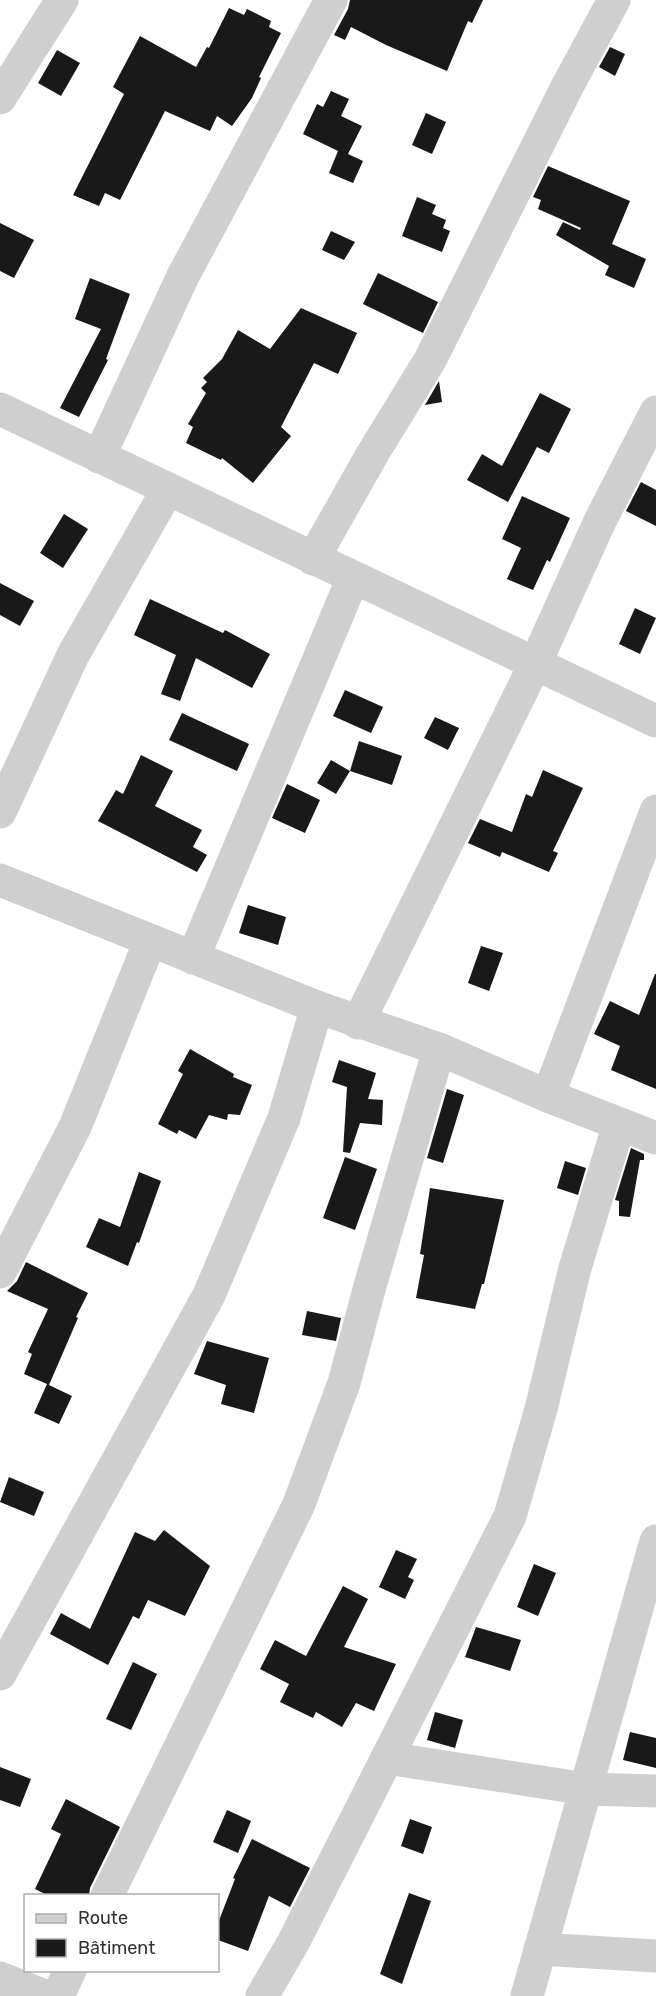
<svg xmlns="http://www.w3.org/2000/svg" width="656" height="1996" viewBox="0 0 656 1996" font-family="Rubik,sans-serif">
<rect width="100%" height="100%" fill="#fff"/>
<g fill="#191919">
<polygon points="350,0 483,0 472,23 468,21 447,71 386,45 351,27 345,40 334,35 348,9"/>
<polygon points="229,8 244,15 247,9 271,21 269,27 281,33 259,77 261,78 252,98 232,126 217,116 210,131 165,111 120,200 105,193 99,206 73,195 124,94 113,87 140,36 196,67 207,47 209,48"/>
<polygon points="610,47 625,54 615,76 599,67"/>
<polygon points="57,50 80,63 61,96 38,83"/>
<polygon points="331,91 349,99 341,116 362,126 348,154 363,161 353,183 329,173 338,151 303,134 317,104 323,107"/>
<polygon points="426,113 446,122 432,154 412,145"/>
<polygon points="548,166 630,201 612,244 646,259 634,288 605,275 609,266 556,235 563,222 580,230 581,228 538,209 541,200 533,197"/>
<polygon points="417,197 436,205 432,214 446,220 443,228 450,231 442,252 402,236"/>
<polygon points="0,223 34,240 14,278 0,271"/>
<polygon points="331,231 355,242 344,260 322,250"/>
<polygon points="378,273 438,302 423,333 363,304"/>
<polygon points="90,278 130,294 106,359 108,360 79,417 60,408 101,329 75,319"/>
<polygon points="301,308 357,333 338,374 314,363 281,427 291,436 253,483 222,458 221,460 186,443 193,427 188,424 206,393 201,388 207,382 203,378 222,359 238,330 270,349"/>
<polygon points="439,381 442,402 425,405"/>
<polygon points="540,393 571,409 549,453 537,447 508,502 467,480 482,454 502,466"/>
<polygon points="641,482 656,490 656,526 626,511"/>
<polygon points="522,496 570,518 550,562 547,560 533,590 507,579 521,548 502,539"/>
<polygon points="64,514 88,529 63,568 40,553"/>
<polygon points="0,583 34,601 20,626 0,615"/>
<polygon points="150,599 223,633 225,630 270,654 252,688 196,658 180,701 161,694 176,655 134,635"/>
<polygon points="635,608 656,618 640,654 619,644"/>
<polygon points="345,690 383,707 371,733 333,716"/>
<polygon points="182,713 249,744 237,771 169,740"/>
<polygon points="435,717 459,728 448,750 424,738"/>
<polygon points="359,741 402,756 392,785 350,771"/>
<polygon points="141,755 173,771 155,806 202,830 193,847 207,855 197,872 98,821 116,790 123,794"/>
<polygon points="331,760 350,771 336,794 317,783"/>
<polygon points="543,770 583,788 553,851 558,853 549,872 502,852 500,857 468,843 480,819 512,832 526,794 532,797"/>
<polygon points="287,784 320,800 305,833 272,818"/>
<polygon points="248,905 286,917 278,945 239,933"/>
<polygon points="481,946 503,953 489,991 468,983"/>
<polygon points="655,974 656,974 656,1089 611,1070 620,1046 594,1034 610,1001 639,1015"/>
<polygon points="190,1049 234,1074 233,1077 252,1085 240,1115 228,1114 227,1120 209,1115 196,1139 179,1130 177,1134 158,1124 183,1074 178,1071"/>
<polygon points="339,1060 376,1073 368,1099 383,1100 382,1125 360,1123 350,1153 343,1152 347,1087 332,1082"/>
<polygon points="447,1089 464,1095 443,1163 427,1158"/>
<polygon points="631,1148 644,1154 644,1160 640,1160 630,1217 619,1216 619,1201 615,1200"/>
<polygon points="345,1157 377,1169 355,1230 323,1218"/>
<polygon points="565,1161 586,1168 578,1195 557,1188"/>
<polygon points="139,1172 161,1181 139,1243 137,1242 128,1266 86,1247 99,1218 120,1227"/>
<polygon points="430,1188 504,1200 484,1284 482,1284 475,1309 416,1298 424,1255 420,1254"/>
<polygon points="26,1262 88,1293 76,1317 78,1318 49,1385 72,1396 59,1424 34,1413 47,1384 24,1374 32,1354 28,1352 48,1309 7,1291 17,1281"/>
<polygon points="307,1311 341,1318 336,1341 302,1335"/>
<polygon points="207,1341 269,1358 254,1413 221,1404 226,1385 194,1374"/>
<polygon points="9,1477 44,1492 34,1516 0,1502"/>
<polygon points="164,1530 210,1566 185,1616 148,1600 139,1619 133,1616 108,1665 50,1634 61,1613 90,1629 135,1532 155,1541"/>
<polygon points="396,1550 417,1559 408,1577 414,1580 405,1599 379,1587"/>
<polygon points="534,1564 556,1573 538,1616 517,1607"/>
<polygon points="343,1586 368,1599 344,1647 396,1664 374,1711 356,1703 342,1727 316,1712 313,1718 280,1702 289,1684 260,1669 275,1640 306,1656"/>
<polygon points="476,1627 521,1640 510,1671 465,1657"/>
<polygon points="133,1662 157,1674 131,1730 106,1719"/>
<polygon points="435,1712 463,1720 455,1748 427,1740"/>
<polygon points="630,1732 656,1738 656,1768 623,1760"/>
<polygon points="0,1767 31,1779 20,1807 0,1800"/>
<polygon points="66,1799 120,1827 90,1888 89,1896 49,1896 35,1889 61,1834 51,1829"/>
<polygon points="227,1810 251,1821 238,1853 213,1842"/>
<polygon points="410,1819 432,1827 423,1854 401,1846"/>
<polygon points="252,1839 310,1868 290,1907 269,1896 248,1951 218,1940 218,1923 235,1879 233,1878"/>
<polygon points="409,1893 431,1901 402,1984 380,1974"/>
</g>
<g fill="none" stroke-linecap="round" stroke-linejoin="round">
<g stroke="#cfcfcf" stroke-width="33">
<polyline points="0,98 62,0"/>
<polyline points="0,409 656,721"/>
<polyline points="99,457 183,276 331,0"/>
<polyline points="313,559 373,453 430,360 568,85 614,0"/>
<polyline points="0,812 73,655 168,489"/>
<polyline points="0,880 317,1007 439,1049 548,1096 656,1138"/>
<polyline points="193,958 353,578"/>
<polyline points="358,1023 535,664 600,521 656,412"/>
<polyline points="548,1096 656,811"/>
<polyline points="0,1272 75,1127 150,941"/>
<polyline points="0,1674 209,1295 284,1118 317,1007"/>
<polyline points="387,1758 586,1789 656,1791"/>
<polyline points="107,1896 299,1504 344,1383 370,1286 439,1049"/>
<polyline points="540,1949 656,1956"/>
<polyline points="0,1978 45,1996"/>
<polyline points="58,1996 70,1970"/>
<polyline points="262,1996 293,1943 510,1516 541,1409 575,1268 619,1124"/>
<polyline points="527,1996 656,1541"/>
</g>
</g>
<rect x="24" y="1894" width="195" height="78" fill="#ffffff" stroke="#adadad" stroke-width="1.5"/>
<rect x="36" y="1914" width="30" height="9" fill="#cfcfcf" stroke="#adadad" stroke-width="1.5"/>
<text x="78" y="1924" font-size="18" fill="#323232">Route</text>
<rect x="36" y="1939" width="30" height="18" fill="#191919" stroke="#adadad" stroke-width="1.5"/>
<text x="78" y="1954" font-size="18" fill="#323232">Bâtiment</text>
</svg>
